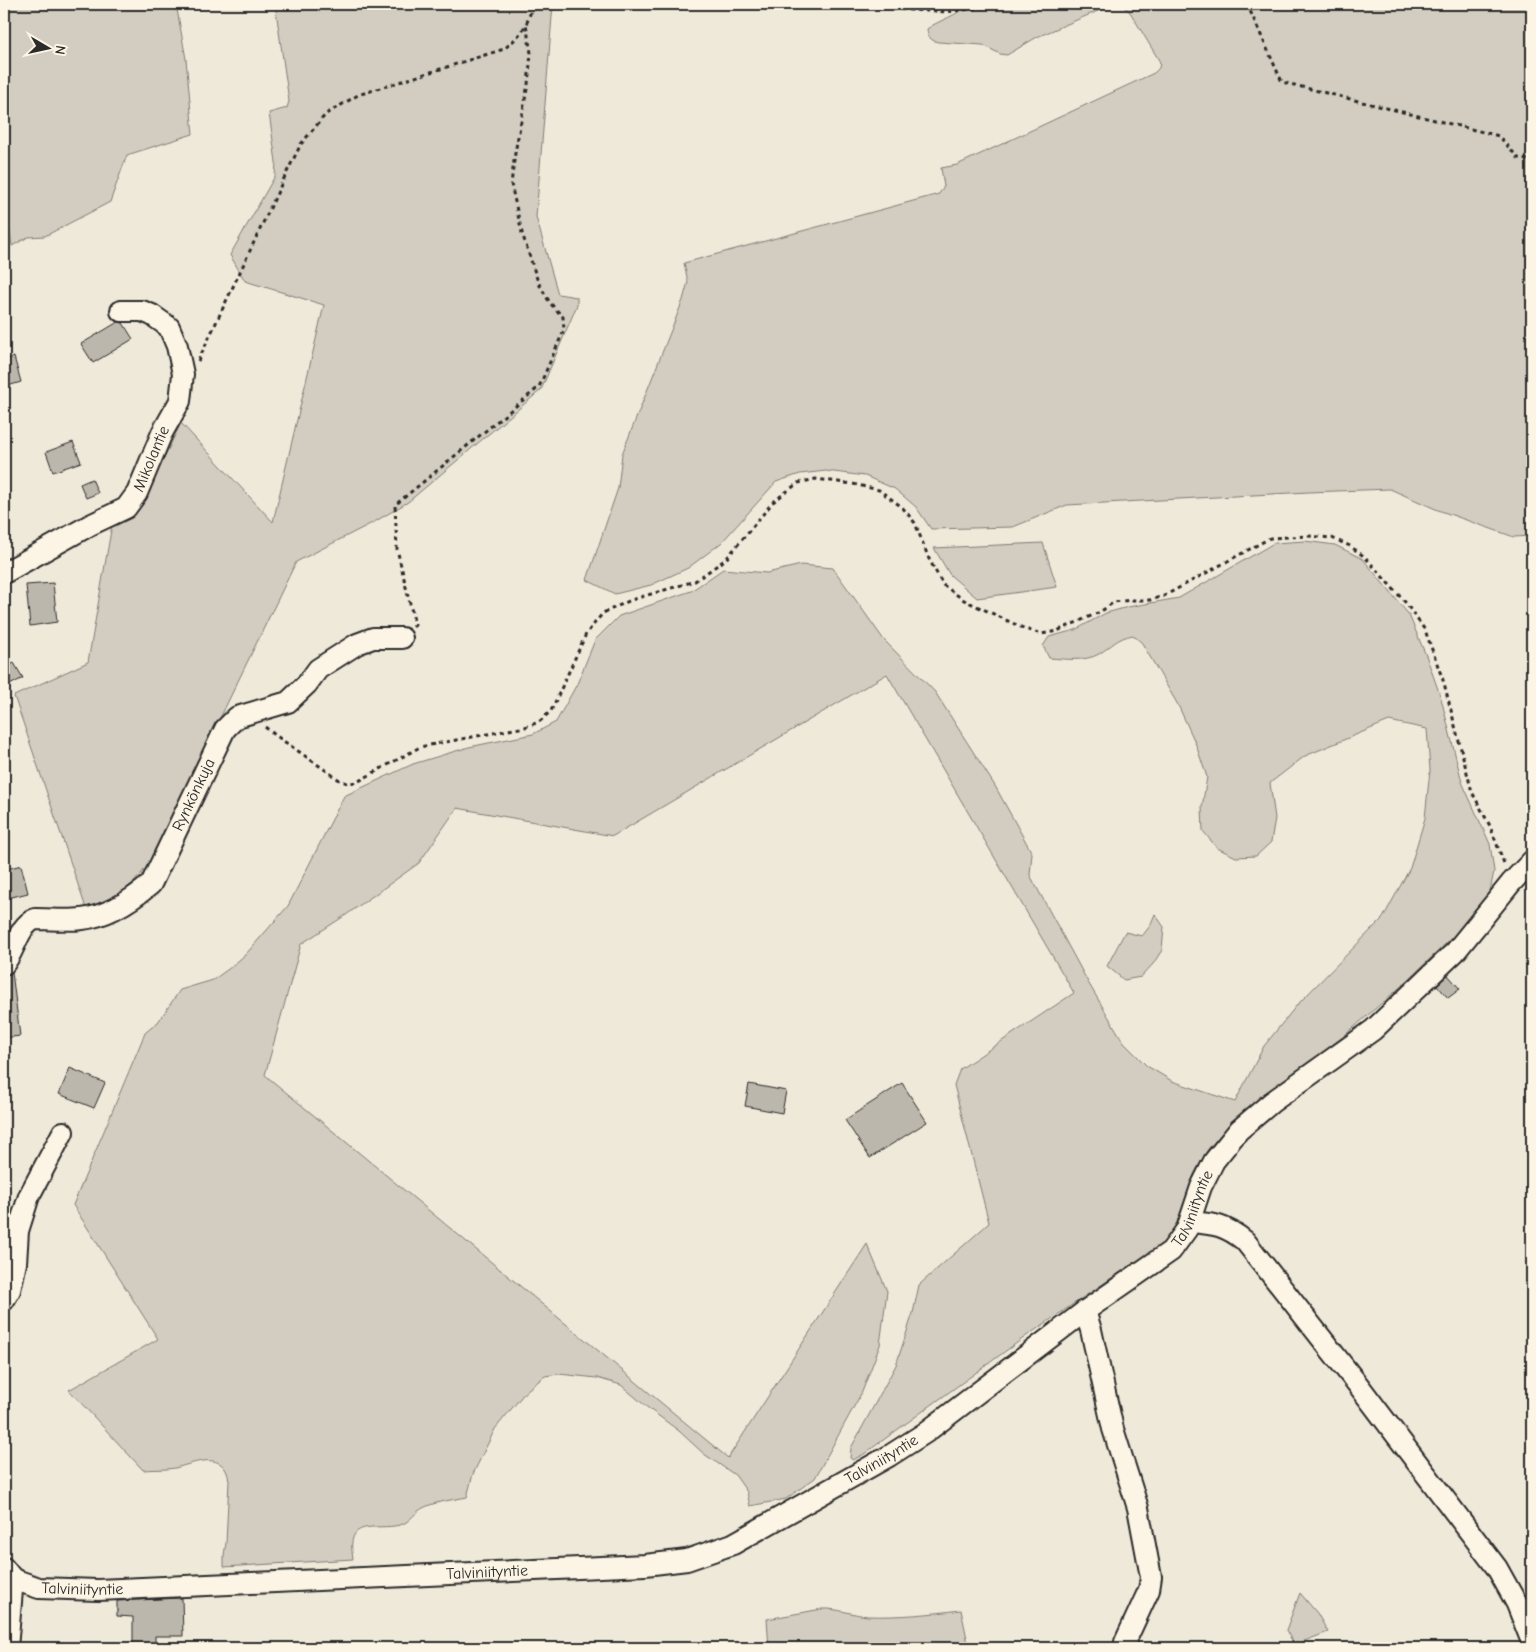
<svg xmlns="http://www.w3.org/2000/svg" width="1536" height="1652" viewBox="0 0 1536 1652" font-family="'Comic Neue',sans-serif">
<rect width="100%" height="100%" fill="#efe9da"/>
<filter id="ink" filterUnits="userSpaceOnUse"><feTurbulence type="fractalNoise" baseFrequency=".02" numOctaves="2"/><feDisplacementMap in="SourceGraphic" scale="10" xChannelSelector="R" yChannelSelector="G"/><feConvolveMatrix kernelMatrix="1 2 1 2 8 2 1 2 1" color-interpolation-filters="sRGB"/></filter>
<g filter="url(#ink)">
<g fill="#d2cdc0" stroke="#7e7c76">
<polygon points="4,4 176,4 186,59 193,134 127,155 110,202 45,236 28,237 12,246 4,191"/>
<polygon points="275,4 553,4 536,217 558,294 577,297 577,305 541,390 408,502 376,521 296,562 149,864 135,881 115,898 88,914 14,696 88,662 113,519 152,482 181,423 273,522 324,305 245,281 230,255 275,176 276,162 269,113 287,108 289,101"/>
<path d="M967 4H1114L1037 37 1007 55 1000 54 983 45 938 42C930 40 928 37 927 29 940 19 957 17 967 4Z"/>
<polygon points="1120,4 1532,4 1532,536 1514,537 1438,510 1390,489 1309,492 1067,505 1013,527 931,529 916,507 895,489 865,476 826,471 800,474 776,482 721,543 688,568 651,585 615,594 587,580 618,488 622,454 683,300 688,282 684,263 939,194 944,186 941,168 957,165 1154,73 1159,68 1160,62 1130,12"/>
<path d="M1305 541 1335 545 1363 559 1409 615 1427 658 1441 698 1462 782 1490 844 1494 871 1489 897 1466 924 1406 982 1345 1035 1232 1122 1208 1149 1194 1174 1177 1222 1165 1245 1113 1277 1025 1337 864 1454 853 1460 850 1458 851 1448 896 1365 913 1313 919 1285 989 1223 954 1085 960 1069 1074 993 887 674 613 836 457 808 419 863 346 915 301 944 265 1075 728 1458 867 1244 887 1291 880 1345 862 1392 815 1478 786 1499 750 1506 747 1492 735 1475 704 1454 679 1431 648 1408 621 1385 597 1378 559 1374 545 1376 526 1391 495 1429 473 1474 467 1497C453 1500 438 1501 425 1507 415 1511 411 1522 400 1525 375 1531 345 1516 353 1559L224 1567V1555L226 1543 229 1481C225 1449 195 1463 175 1468 165 1470 153 1469 143 1470L69 1390 158 1339 73 1205 145 1033 158 1022 180 990 213 980 231 967 246 954 288 906 344 796 413 764 469 747 533 734 556 722 577 684 595 640 619 616 691 591 723 569 767 573 801 565 833 568 884 640 935 692 995 786 1032 853 1030 875 1089 984 1124 1043 1147 1066 1172 1081 1235 1102 1264 1046 1297 1005 1383 918 1410 868 1425 818 1430 770 1427 729 1389 721 1305 756 1270 783 1275 818 1271 842 1256 856 1236 857 1217 848 1203 831 1202 807 1207 777 1195 742 1178 705 1142 643 1133 635C1117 638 1113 645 1099 654 1085 662 1065 659 1049 658L1043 646 1049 637 1075 630 1106 613 1128 607 1179 598 1274 543Z"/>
<polygon points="1043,543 1057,587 977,598 950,575 934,548"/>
<polygon points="1155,914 1164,927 1162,950 1153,964 1141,977 1124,980 1107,966 1125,932 1142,936 1150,926"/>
<polygon points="1300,1593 1317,1613 1328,1632 1294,1645 1286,1630"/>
<path d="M822 1609C837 1608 853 1615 868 1616 899 1617 930 1614 961 1610L969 1648H769L767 1619Z"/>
</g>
<g fill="#bcb7ac" stroke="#2b2b2b">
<polygon points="118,322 123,323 133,339 93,363 81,344"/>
<polygon points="14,357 21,382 4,387 4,360"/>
<polygon points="73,442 81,462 53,472 46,452"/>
<polygon points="92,479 98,493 86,498 80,484"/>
<polygon points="53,583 57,622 30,626 26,585"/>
<polygon points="14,663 23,678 4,688 4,668"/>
<polygon points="21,865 28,893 4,899 4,870"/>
<polygon points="12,972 20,1036 4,1038 4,976"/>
<polygon points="1448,975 1460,989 1448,998 1437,985"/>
<polygon points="70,1068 105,1083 94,1108 59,1094"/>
<polygon points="902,1083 927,1122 870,1158 845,1120"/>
<polygon points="749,1084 786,1091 782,1113 745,1106"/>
<polygon points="182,1598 183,1636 155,1636 155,1648 133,1648 133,1617 117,1616 117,1601"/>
</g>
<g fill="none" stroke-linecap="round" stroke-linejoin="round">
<defs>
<g id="minor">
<path id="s1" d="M4 573 90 525 126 508 137 493 162 433 180 401 183 374 177 346 169 327 152 315 142 311H121"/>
<path id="s2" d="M4 964C15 951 18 926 35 919 51 919 67 921 82 919 108 916 132 900 151 884L225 729 237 717 288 702 307 684 318 669 357 644 373 638H402"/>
<path d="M1190 1222C1215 1224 1225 1225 1245 1241L1359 1386 1497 1568 1517 1604 1532 1642"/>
<polyline points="4,1300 10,1290 16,1263 18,1231 29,1196 63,1132"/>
<polyline points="1085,1311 1091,1330 1113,1429 1138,1508 1151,1577 1149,1590 1125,1642"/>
<polyline points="4,1568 13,1579 7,1648"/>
<path id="s3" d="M13 1579 39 1588 98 1590 645 1565 687 1560 733 1544 889 1456 925 1433 1085 1311 1171 1251 1187 1229 1201 1187 1214 1161 1239 1130 1272 1102 1373 1030 1455 952 1511 883 1532 861"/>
</g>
</defs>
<use href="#minor" stroke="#2b2b2b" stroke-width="24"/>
<g stroke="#2b2b2b" stroke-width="3" stroke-dasharray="4 4" stroke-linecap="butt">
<polyline points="869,4 880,8 947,12 993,6 993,4"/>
<polyline points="1247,4 1282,82 1499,136 1518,158 1532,161"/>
<path d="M198 361 287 172 301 144 326 114 358 95 504 49C520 36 529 25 532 4"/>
<polyline points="413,627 415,625 397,549 395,505 539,387 564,330 563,317 550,303 538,282 522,233 511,184 515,153 528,84 531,53 526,24"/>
<polyline points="265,727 275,735 341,781 348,783 357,782 420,747 525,727 539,722 551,711 586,634 603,613 631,600 695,581 726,559 773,502 798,483 816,479 853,484 879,490 902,507 915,523 929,559 943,585 964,600 1025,629 1042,634 1057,631 1100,612 1114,602 1131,600 1150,600 1164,596 1270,538 1308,536 1332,538 1350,546 1365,557 1405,602 1425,630 1444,683 1472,792 1490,826 1505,866"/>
</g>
<use href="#minor" stroke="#fcf5e5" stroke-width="20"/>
</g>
</g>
<g text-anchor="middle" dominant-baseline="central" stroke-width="4.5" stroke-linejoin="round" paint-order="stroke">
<g font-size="16" fill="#2b2b2b" stroke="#fcf5e5">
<text stroke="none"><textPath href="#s1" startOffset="194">Mikolantie</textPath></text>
<text stroke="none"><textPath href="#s2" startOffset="280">Rynkönkuja</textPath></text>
<text stroke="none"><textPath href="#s3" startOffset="1301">Talviniityntie</textPath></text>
<text stroke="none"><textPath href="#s3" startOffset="896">Talviniityntie</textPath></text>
<text stroke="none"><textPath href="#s3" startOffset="476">Talviniityntie</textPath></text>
<text stroke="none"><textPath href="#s3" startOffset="71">Talviniityntie</textPath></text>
</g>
</g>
<rect width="1536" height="1652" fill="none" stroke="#fcf5e5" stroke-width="20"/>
<rect x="10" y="10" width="1516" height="1632" fill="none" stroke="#2b2b2b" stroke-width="2" filter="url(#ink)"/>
<g transform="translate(48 48) rotate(99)" stroke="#fcf5e5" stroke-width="4" paint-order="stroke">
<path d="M0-4L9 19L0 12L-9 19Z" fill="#2b2b2b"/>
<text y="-8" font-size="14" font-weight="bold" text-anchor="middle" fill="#2b2b2b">N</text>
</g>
</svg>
